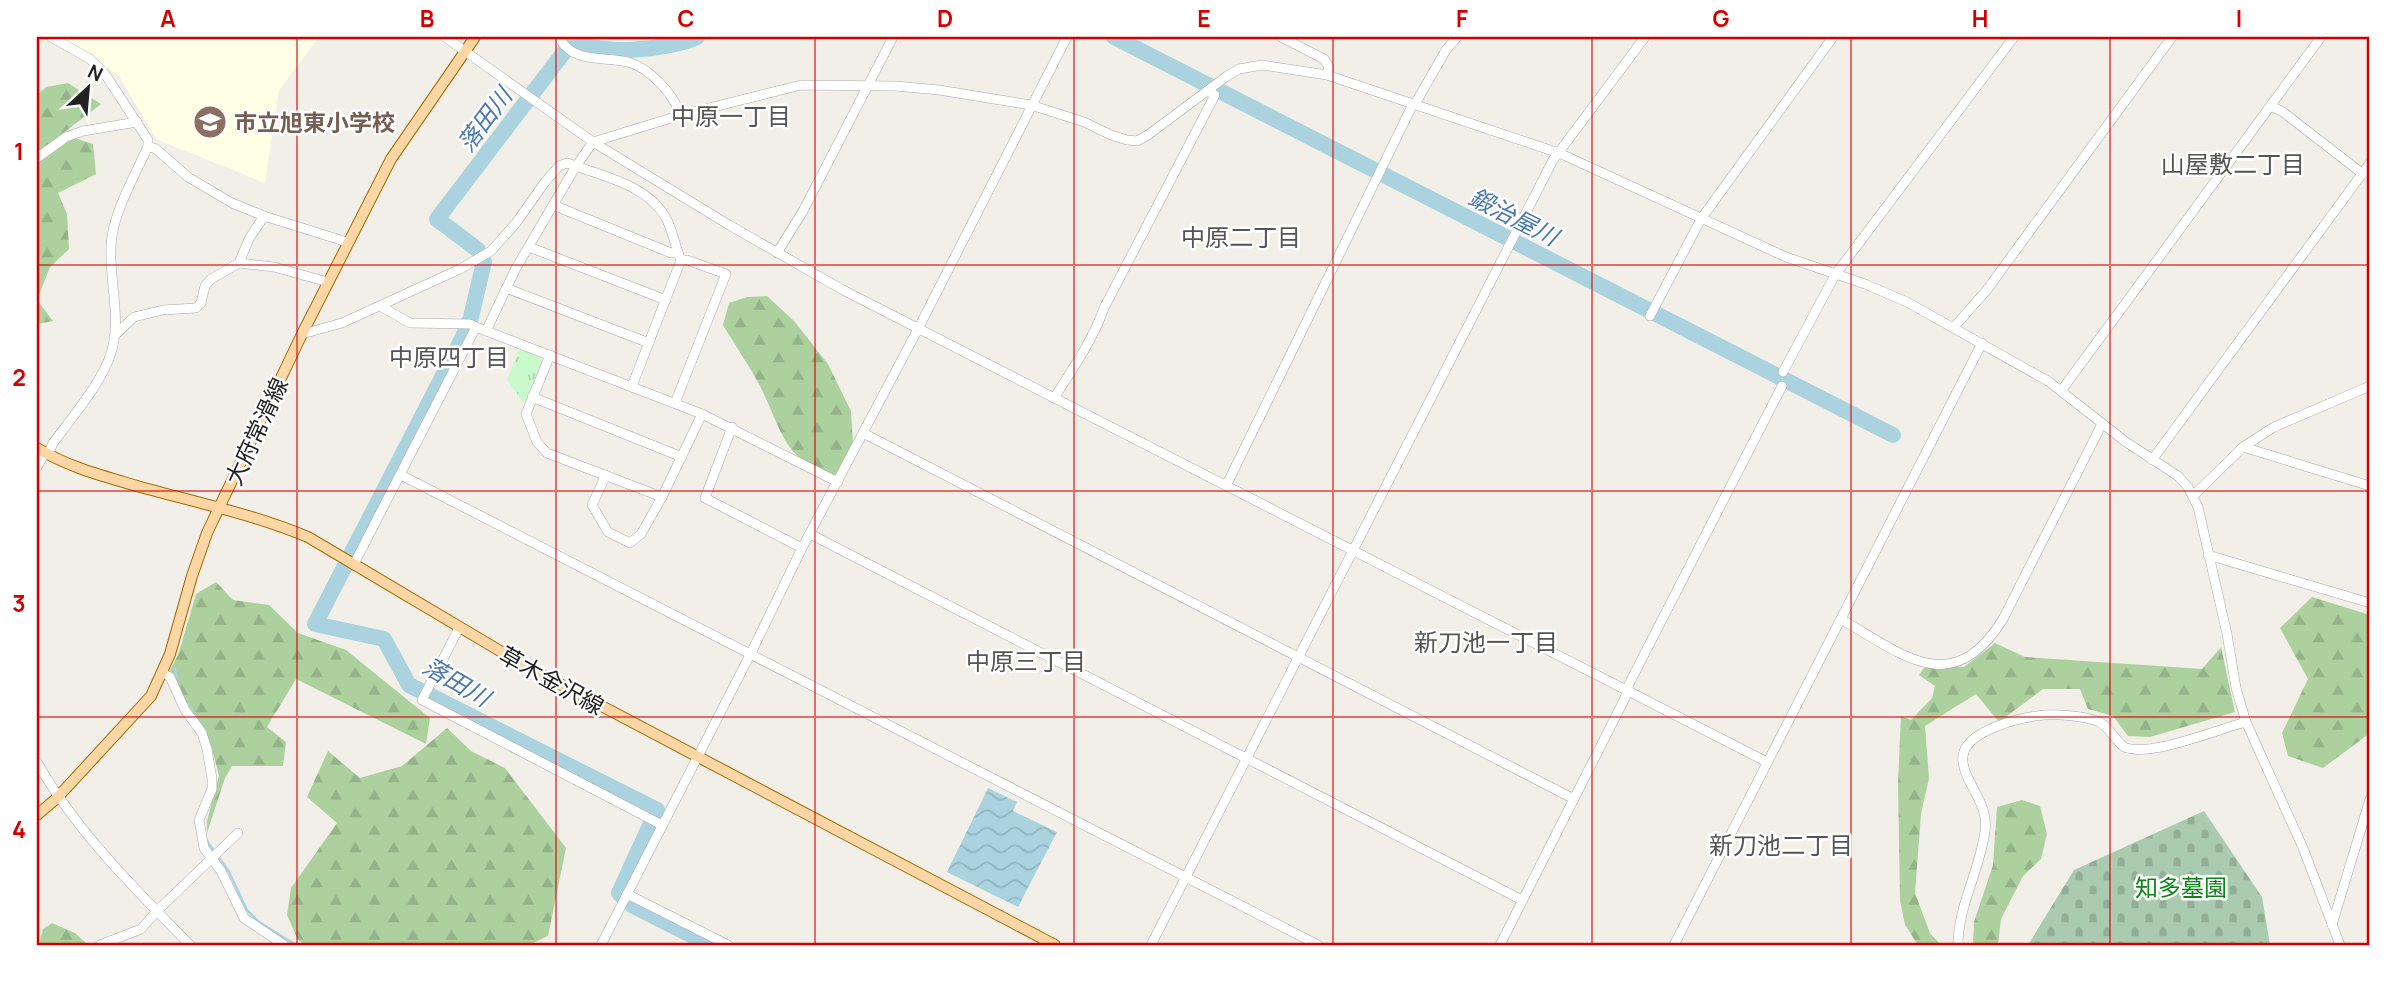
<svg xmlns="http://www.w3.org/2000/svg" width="2407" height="982" viewBox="0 0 2407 982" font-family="Manrope,'Noto Sans JP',sans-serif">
<defs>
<pattern id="forest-firs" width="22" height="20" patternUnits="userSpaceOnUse" patternTransform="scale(1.75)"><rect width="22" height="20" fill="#add19e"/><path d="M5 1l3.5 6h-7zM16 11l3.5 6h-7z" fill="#95b388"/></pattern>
<pattern id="cemetery-stones" width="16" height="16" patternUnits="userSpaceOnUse" patternTransform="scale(1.75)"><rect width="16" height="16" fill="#aacbaf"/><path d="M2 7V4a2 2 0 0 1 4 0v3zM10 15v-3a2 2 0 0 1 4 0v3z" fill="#92ae96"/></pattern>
<pattern id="park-tufts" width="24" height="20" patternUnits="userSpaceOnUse" patternTransform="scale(1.75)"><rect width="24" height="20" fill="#c8facc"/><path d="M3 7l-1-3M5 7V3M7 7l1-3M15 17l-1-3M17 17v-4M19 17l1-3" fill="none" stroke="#acd6af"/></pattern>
<pattern id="water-waves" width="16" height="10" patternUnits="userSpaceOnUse" patternTransform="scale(1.75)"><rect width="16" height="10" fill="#aad3df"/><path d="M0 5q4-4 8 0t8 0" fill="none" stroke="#92b5bf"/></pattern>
</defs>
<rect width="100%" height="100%" fill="#f2efe9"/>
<polygon fill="#ffffe5" points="58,37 319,37 279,90 265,183 156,139 119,76 75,45"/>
<g fill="url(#forest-firs)">
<polygon points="68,83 101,104 62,134 93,144 96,174 58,193 67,214 69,249 50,267 37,300 53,321 37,324 37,95 46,87"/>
<path d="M767 296 794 321 828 364 851 411 853 445 846 471 830 479C781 454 782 430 760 386 749 365 735 345 723 325L729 303 747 297Z"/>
<polygon points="216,582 233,600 269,605 298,633 346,650 430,718 426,744 296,679 267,727 286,742 283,766 232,766 225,778 207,833 207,821 219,776 210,742 201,723 185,703 170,671 179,652 196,594"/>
<polygon points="2312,597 2370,615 2370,733 2323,768 2288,756 2282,733 2308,679 2280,628"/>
<polygon points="1995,643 2025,657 2202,669 2221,647 2235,712 2150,737 2128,736 2113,716 2088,709 2080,689 2043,689 1999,722 1976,694 1925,726 1929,778 1921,814 1915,893 1930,933 1941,945 1918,945 1905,925 1900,901 1898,782 1901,716 1911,720 1932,698 1935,686 1919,675 1924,668 1964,667"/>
<polygon points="447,728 471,751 505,768 566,848 548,936 529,945 306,945 298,940 287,915 291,888 337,823 307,797 328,751 360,778 402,766"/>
<polygon points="2022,800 2040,806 2047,834 2041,859 2023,876 2001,919 1998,945 1973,945 1974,922 1993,865 1997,807"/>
<polygon points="52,923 75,933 88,945 39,945 43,929"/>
</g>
<polygon fill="url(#cemetery-stones)" points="2204,811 2262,897 2270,945 2028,945 2074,870"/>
<polygon fill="url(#park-tufts)" points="520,348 539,355 542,361 524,404 507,380"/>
<polygon fill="url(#water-waves)" points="988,788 1017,802 1013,811 1057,832 1018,907 947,872"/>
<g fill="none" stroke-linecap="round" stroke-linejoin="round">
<g stroke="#aad3df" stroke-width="2.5">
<polyline points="175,669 177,683"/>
<polyline points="187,704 205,730"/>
<polyline points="207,841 229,872 247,910 259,922 296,945"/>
</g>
<g stroke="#aad3df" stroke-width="16">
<path d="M572 37C593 59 672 49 697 37"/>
<polyline points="1114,37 1893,435"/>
<polyline points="478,250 437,219 574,39"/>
<polyline points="484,262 471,317 462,339 315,624 384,639 409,685 657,810 619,893 632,905 711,945"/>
</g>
<defs>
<g id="minor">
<polyline points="445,37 593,142 729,225 843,290 1767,762"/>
<path d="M559 37C572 64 603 56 628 62 650 68 673 94 681 115"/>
<polyline points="1281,37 1324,59 1329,67 1327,75"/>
<polyline points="1415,104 1446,50 1457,37"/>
<polyline points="2271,106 2283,112 2363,174"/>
<polyline points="148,146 156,149 188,177 232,203 264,216 347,242"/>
<polyline points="37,158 66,137 83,131 137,122"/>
<polyline points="553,205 671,253 678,253"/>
<polyline points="529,247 666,300"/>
<polyline points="777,253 803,211 893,37"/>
<polyline points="239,263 274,267 328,282"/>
<polyline points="506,288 649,343"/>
<polyline points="380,306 410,323 470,324 476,327"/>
<polyline points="1650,316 1701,219 1833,37"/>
<polyline points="1954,327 1986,291 2172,37"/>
<path d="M487 329 516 268 576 166C608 178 648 186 666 218 673 231 675 247 681 260H687L726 274 675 403"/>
<polyline points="302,334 342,323 460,269 491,251 516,223 545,182 559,166 567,163 576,166 593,142 681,115 801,85 895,86 939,90 1031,105 1084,122 1111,135 1127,140 1137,141 1148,135 1227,76 1239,69 1262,65 1327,75 1559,153 1786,257 1865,284 1907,302 2048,381 2126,442 2178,476 2188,487 2198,507 2227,634 2236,688 2246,722 2303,848 2340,945"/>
<polyline points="114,336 134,317 163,310 196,308 201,303 205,286 211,279 239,263 249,239 264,216"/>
<polyline points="550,355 526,414 537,442 547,453 662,497 702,414"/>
<polyline points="1783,372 1835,275 2014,37"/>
<polyline points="632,386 681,260"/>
<polyline points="2061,391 2321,37"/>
<polyline points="532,397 682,457"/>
<path d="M1054 398C1072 370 1093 340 1104 308L1215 95 1207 91"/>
<polyline points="732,427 705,498 802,548"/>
<polyline points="863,433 1574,799"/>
<polyline points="2243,447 2370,486"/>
<path d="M48 455 53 443C71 419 103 381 111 353 122 319 109 281 111 246 112 214 135 176 148 146V140L105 74 90 59 51 37"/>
<polyline points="2152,460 2370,163"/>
<polyline points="37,467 45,453"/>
<polyline points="401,475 1318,945"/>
<polyline points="606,475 592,505 608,532 630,543 641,534 662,497"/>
<polyline points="1226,486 1413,104"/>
<polyline points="2193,496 2243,447 2274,427 2370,386"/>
<polyline points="810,534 1522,900"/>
<polyline points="2208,555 2370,603"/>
<polyline points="354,564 476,327 702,414 838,482"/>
<path d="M1841 619C1903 655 1953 700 2003 619L2102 424"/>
<polyline points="459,628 422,700 662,825"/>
<polyline points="162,672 170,677 185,710 202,733 207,749 212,779 212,789 199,820 204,848 221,871 244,918 284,945"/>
<path d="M37 762C76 831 135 889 190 945"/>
<polyline points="627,894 728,945"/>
<polyline points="2332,925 2370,799"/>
<polyline points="100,945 141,929 157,911 238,833"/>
<polyline points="601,945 751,653 802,548 918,329 1067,37"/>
<polyline points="1151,945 1553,160 1645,37"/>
<polyline points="1500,945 1625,698 1629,684 1782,386"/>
<polyline points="1674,945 1982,343"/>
<path d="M1958 945C1958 906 1980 870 1985 831 1990 802 1960 779 1963 756 1966 730 2022 717 2044 715 2059 714 2083 716 2097 721 2109 726 2114 739 2124 747 2149 758 2218 729 2246 722"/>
</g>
<g id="major">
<path d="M37 448C68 467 103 476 137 486 194 502 253 514 308 537L522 664 1055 945"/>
<polyline points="37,815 57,798 151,696 170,654 192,576 207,533 302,334 391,159 475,37"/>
</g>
</defs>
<use href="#minor" stroke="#a9a9a9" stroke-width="10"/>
<use href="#major" stroke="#a06b00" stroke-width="12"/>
<use href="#minor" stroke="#fff" stroke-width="9"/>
<use href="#major" stroke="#fcd6a4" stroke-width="10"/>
</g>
<path fill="none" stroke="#d40000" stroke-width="2" stroke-opacity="0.55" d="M297 37V945M556 37V945M815 37V945M1074 37V945M1333 37V945M1592 37V945M1851 37V945M2110 37V945M37 265H2370M37 491H2370M37 717H2370"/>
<defs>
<symbol id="school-disc" viewBox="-11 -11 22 22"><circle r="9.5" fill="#8d6e63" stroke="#fff"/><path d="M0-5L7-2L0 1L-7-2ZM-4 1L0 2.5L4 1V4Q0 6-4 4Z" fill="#fff"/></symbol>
</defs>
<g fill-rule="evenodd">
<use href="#school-disc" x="191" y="103" width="38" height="38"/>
</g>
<g text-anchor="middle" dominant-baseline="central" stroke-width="5" stroke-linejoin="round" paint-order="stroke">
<g font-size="23" font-weight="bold" fill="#785e54" stroke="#fff" text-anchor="start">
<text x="234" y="122">市立旭東小学校</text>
</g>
<g font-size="23" fill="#222" stroke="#fff">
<text transform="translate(256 431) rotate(-65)">大府常滑線</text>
<text transform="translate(552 680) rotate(29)">草木金沢線</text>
</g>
<g font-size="23" fill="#0c8416" stroke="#fff">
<text x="2181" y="887">知多墓園</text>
</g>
<g font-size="24" fill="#555" stroke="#fff">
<text x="731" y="115">中原一丁目</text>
<text x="2233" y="163">山屋敷二丁目</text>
<text x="1241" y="236">中原二丁目</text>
<text x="449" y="356">中原四丁目</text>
<text x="1486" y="641">新刀池一丁目</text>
<text x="1026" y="660">中原三丁目</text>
<text x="1781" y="844">新刀池二丁目</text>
</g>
<g font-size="24" font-style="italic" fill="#4a7aab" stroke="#fff">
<text transform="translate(484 119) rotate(-53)">落田川</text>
<text transform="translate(1514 216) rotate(27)">鍛治屋川</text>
<text transform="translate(457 681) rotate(30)">落田川</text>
</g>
</g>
<rect width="2407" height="982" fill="none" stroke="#ffffff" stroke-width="77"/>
<g transform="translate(88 88) rotate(26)" stroke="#ffffff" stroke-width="5" paint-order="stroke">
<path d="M0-5L12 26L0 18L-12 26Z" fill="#222222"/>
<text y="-10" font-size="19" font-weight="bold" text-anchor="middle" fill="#222222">N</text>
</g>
<rect x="38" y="38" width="2330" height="906" fill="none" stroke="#d40000" stroke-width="2.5"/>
<g font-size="23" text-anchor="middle" font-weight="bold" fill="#d40000">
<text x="168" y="27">A</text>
<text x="427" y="27">B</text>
<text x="686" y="27">C</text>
<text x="945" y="27">D</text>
<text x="1204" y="27">E</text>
<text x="1462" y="27">F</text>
<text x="1721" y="27">G</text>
<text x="1980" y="27">H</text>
<text x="2239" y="27">I</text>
<text x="19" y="160">1</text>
<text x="19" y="386">2</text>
<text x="19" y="612">3</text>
<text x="19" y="838">4</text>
</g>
</svg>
